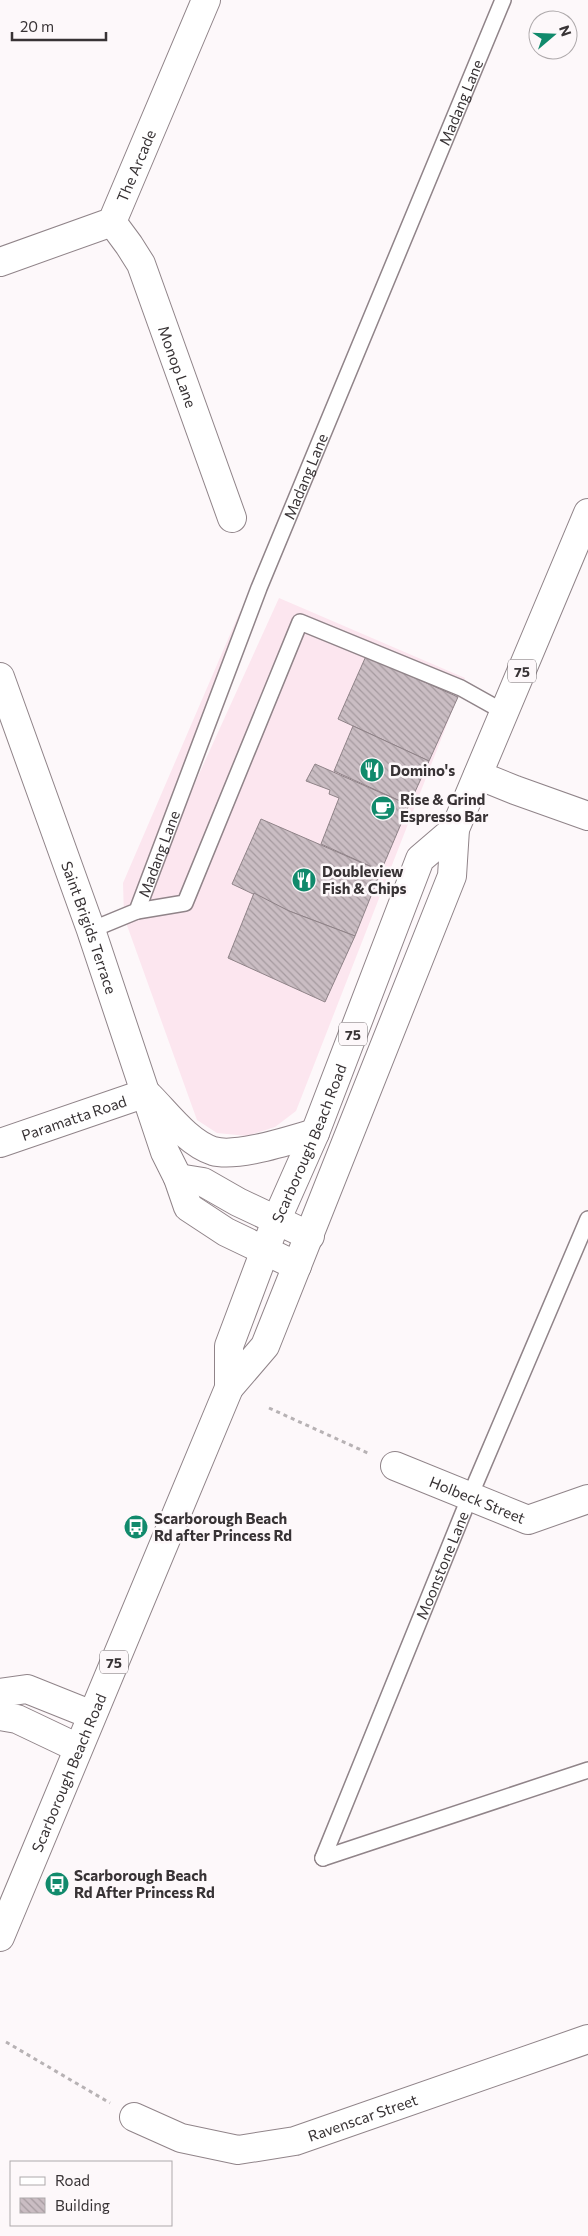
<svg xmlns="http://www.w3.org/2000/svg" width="588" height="2236" viewBox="0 0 588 2236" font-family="Commissioner,sans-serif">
<defs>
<pattern id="building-back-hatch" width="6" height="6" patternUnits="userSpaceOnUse" patternTransform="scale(1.25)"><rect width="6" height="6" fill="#cabdc3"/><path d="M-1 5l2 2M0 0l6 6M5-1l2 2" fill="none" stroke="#a59a9f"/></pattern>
</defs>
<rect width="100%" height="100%" fill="#fdf8fa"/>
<polygon fill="#fce6ef" points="279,598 465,678 296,1111 275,1127 247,1136 217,1133 197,1120 124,917 123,883 241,609 140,904"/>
<g fill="url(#building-back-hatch)" stroke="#8f8388">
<polygon points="366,656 458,697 429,761 338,719"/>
<polygon points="353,726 429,761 409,805 334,771"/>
<polygon points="315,764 409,805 381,871 321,844 339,798 329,794 330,790 306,781"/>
<polygon points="261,819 381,871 355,936 289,911 232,884"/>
<polygon points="254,893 289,911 355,936 325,1002 228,958"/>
</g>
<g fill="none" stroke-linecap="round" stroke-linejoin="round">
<defs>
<g id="service">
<polyline points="137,911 185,903 300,622 461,688 504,712"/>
<path id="s1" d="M91 930 137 911 259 588 503 0"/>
<path id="s2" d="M323 1858 470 1496 588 1219"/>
<polyline points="323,1858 588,1770"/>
</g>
<g id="minor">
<path id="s3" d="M112 222 129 245 141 264 232 518"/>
<path id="s4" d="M0 262 112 222 206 0"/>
<polyline points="478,775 515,790 588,816"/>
<path id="s5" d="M0 1143 146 1093"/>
<path id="s6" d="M395 1466 528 1520 588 1499"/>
<polyline points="0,1693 27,1689 92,1715"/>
<polyline points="0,1716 17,1719 78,1748"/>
<path id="s7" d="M134 2117 181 2138 238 2150 295 2141 588 2039"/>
</g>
<g id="tertiary">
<path id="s8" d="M0 677 91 930 165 1152 178 1178 188 1207 226 1232 297 1266"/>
<path d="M149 1096C167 1114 188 1143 213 1151 237 1158 290 1140 315 1133"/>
<polyline points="178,1178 203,1182 238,1202 310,1236"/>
</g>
<g id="primary">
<path id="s9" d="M229 1388V1346L276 1221 315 1133 420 859 455 829"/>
<path id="s10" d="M0 1937 229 1388 265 1346 452 876 455 829 588 513"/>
</g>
</defs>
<use href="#service" stroke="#908489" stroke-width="18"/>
<use href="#minor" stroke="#908489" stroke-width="30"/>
<use href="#tertiary" stroke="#908489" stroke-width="30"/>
<use href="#primary" stroke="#908489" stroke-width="30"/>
<g stroke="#b7b2b4" stroke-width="3" stroke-dasharray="4 4" stroke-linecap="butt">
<polyline points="269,1408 370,1454"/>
<polyline points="6,2042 110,2103"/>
</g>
<use href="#service" stroke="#fff" stroke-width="15"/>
<use href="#minor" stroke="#fff" stroke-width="28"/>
<use href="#tertiary" stroke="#fff" stroke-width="28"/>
<use href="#primary" stroke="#fff" stroke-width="28"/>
</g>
<defs>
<symbol id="restaurant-disc" viewBox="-11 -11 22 22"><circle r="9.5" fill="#118a6c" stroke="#fdf8fa"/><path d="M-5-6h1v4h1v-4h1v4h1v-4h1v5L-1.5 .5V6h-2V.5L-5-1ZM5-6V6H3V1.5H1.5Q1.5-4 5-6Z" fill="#fff"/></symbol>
<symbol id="cafe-disc" viewBox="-11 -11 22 22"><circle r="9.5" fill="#118a6c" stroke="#fdf8fa"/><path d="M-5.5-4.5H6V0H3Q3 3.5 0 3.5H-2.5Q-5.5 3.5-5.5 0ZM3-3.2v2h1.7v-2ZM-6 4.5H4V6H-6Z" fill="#fff"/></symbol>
<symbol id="bus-disc" viewBox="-11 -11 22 22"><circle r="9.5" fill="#118a6c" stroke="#fdf8fa"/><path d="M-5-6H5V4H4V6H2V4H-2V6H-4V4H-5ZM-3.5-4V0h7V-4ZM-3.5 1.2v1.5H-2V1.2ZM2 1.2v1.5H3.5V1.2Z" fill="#fff"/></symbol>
</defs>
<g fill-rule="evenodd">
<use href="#restaurant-disc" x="358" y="756" width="28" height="28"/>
<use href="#cafe-disc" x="369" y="794" width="28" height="28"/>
<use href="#restaurant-disc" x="290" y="866" width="28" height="28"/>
<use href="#bus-disc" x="122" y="1513" width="28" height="28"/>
<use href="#bus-disc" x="43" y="1870" width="28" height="28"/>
</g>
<g text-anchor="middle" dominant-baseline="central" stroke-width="5" stroke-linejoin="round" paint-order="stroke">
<g fill="#fdf8fa" stroke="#736e70" stroke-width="1">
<rect x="508" y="659.5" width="28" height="23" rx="4"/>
<rect x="339" y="1022.5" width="28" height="23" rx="4"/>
<rect x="100" y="1650.5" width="28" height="23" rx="4"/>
</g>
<g font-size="14" font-weight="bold" fill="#383335">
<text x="522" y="671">75</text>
<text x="353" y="1034">75</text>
<text x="114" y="1662">75</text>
</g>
<g font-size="15" fill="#383335" stroke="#fdf8fa">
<text stroke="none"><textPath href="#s1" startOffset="921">Madang Lane</textPath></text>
<text stroke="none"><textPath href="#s4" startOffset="180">The Arcade</textPath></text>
<text stroke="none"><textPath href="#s3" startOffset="160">Monop Lane</textPath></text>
<text stroke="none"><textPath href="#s1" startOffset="516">Madang Lane</textPath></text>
<text stroke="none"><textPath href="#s1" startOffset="111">Madang Lane</textPath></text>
<text stroke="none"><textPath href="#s8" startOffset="266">Saint Brigids Terrace</textPath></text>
<text stroke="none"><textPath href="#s5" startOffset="78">Paramatta Road</textPath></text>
<text stroke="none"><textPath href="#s9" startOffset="260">Scarborough Beach Road</textPath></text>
<text stroke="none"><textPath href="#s6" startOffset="89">Holbeck Street</textPath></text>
<text stroke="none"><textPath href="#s2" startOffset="316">Moonstone Lane</textPath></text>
<text stroke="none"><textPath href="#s10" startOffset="178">Scarborough Beach Road</textPath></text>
<text stroke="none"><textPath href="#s7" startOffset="239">Ravenscar Street</textPath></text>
</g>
<g font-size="15" font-weight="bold" fill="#383335" stroke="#fdf8fa" text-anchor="start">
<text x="390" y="770">Domino's</text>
<text x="400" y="799">Rise &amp; Grind<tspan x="400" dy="17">Espresso Bar</tspan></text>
<text x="322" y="871">Doubleview<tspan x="322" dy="17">Fish &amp; Chips</tspan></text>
<text x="154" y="1518">Scarborough Beach<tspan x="154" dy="17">Rd after Princess Rd</tspan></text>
<text x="74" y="1875">Scarborough Beach<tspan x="74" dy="17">Rd After Princess Rd</tspan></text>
</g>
</g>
<rect x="10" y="2161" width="162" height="65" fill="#fdf8fa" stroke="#aea9ab"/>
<rect x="20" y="2177" width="25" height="8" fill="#ffffff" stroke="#aea9ab"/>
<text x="55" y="2186" font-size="15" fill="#383335">Road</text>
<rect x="20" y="2198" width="25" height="15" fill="url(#building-back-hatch)" stroke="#aea9ab"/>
<text x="55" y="2211" font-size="15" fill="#383335">Building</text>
<g transform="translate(553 35) rotate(71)"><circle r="24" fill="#fdf8fa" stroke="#aea9ab"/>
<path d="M0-4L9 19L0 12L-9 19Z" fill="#118a6c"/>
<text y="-8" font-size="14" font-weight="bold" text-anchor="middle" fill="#383335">N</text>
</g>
<path d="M12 32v8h94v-8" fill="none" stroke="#383335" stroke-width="2.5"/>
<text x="20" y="32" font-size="15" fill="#383335" stroke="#fdf8fa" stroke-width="4" paint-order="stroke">20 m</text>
</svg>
